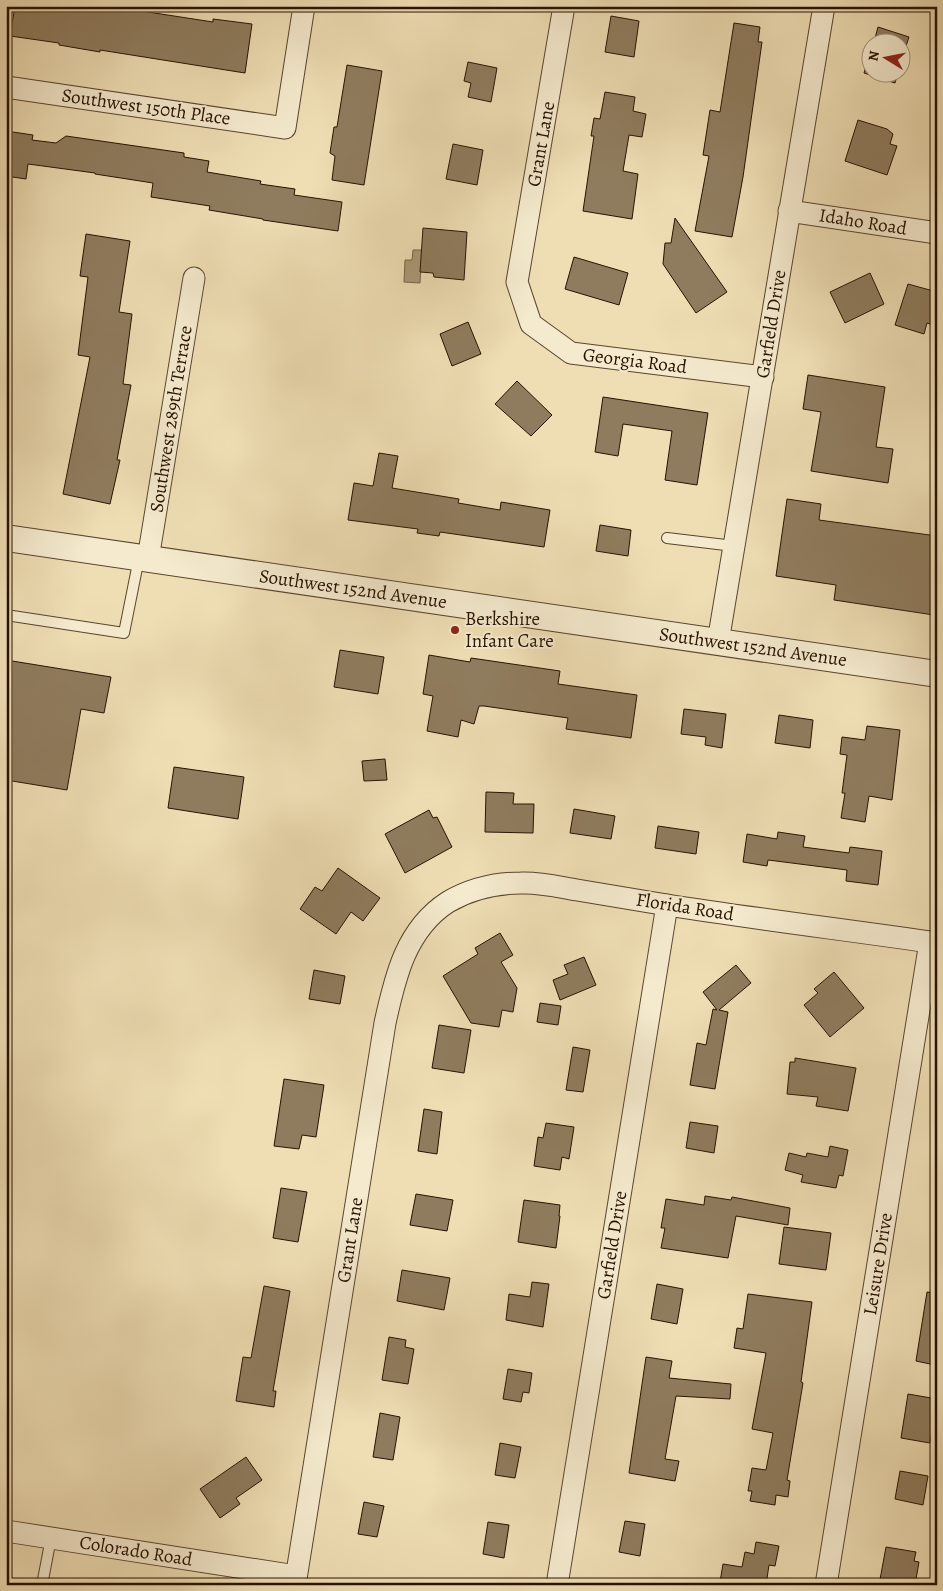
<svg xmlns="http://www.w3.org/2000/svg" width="943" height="1591" viewBox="0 0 943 1591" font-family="Alegreya,serif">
<rect width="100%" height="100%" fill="#efdeb4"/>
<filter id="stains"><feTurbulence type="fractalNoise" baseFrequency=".004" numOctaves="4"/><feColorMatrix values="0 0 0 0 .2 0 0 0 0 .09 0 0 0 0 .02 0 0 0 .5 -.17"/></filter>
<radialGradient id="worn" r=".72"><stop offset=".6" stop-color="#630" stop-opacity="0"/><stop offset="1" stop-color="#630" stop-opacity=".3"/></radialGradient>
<polygon fill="#ab9977" stroke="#766348" points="413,250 422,250 420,283 404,282 405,260 412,260"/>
<g fill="#8f7c5e" stroke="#271201">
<polygon points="15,6 109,6 213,22 213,19 252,24 245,73 100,50 100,52 59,45 59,43 10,36"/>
<polygon points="611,16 639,21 634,57 605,52"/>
<polygon points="734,23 760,27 758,42 762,42 743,177 732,237 695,231 709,156 703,155 710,110 720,112"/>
<polygon points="878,27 909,37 900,65 900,42 874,42"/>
<polygon points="870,53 870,72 898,72 895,83 864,73"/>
<polygon points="468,62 497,68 491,102 468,97 471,83 464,81"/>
<polygon points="347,65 382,71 364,185 332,180 335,156 330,153 334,127 337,127"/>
<polygon points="605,92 635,97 633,111 646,114 642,137 629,135 623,171 638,174 632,219 583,211 594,136 591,136 594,118 600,119"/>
<polygon points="858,120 887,129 893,134 890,144 897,146 887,175 845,161"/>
<polygon points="6,131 33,135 32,140 56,143 66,136 184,153 184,157 209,161 207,172 261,181 260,184 295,189 294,195 342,202 338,231 263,220 263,219 209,210 210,206 151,197 153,183 95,174 95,173 28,164 26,179 6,176"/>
<polygon points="453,144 483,150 477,185 446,179"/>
<polygon points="675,218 727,292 696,313 663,264 665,243 671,243"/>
<polygon points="423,228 467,232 464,280 434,277 433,273 420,272"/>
<polygon points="86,234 130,241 119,312 132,314 123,384 131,385 117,460 120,460 110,504 63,494 90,357 78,355 88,277 80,276"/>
<polygon points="574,257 628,273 619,305 565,289"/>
<polygon points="870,273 884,304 845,323 830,292"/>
<polygon points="908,284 937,292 937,326 927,323 924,334 895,325"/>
<polygon points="468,322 481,354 452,366 440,334"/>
<polygon points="808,375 885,387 876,447 893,449 888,483 811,471 821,412 803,409"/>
<polygon points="517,381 552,415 531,436 495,404"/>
<polygon points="603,397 708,413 697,485 665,480 672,431 623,424 618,456 595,452"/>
<polygon points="379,453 398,456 392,488 459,499 458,503 500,510 501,502 550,510 544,547 440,532 439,536 417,533 418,529 348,520 354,483 373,486"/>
<polygon points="787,499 821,504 819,520 937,536 937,599 934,615 834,600 836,585 776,576"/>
<polygon points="600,525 631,530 628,556 596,551"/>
<polygon points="340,650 384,657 378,694 334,687"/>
<polygon points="429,655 470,662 471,658 560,671 558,684 637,695 631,738 566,729 568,718 484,706 479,706 474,724 461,720 458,737 427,731 433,696 423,694"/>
<polygon points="6,660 111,677 104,713 81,709 67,790 6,780"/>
<polygon points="684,709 726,714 722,748 705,745 706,737 681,734"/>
<polygon points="779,715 813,720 810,748 775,743"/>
<polygon points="867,726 900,730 892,800 869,796 865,822 841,818 845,793 842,793 847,755 840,754 842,737 865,740"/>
<polygon points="385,759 387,780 364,781 362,761"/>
<polygon points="174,767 244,777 238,819 168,808"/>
<polygon points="486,792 514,793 513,804 534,804 533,833 485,832"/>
<polygon points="574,809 615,816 611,839 570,833"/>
<polygon points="429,810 433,818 437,817 452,847 405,873 385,834"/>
<polygon points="658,826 699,832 696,854 655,848"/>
<polygon points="778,832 805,836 803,847 849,853 850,847 882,851 878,885 846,881 847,870 768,860 767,866 743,862 747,834 777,839"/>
<polygon points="338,868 380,898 363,921 351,912 336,934 300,909 315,887 322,891"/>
<polygon points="500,933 513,955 501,962 517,988 513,1012 502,1010 499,1027 471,1023 443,976 478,954 475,948"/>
<polygon points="584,957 596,985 560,1000 553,980 568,974 564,965"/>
<polygon points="736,965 751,983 719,1010 728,1012 715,1089 690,1085 697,1043 706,1045 713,1009 717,1010 703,992"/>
<polygon points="314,970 345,976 340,1004 309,999"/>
<polygon points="834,972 864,1008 830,1037 804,1005 818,993 814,989"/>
<polygon points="540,1003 561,1006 558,1025 537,1022"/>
<polygon points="439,1025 471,1030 464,1073 432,1068"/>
<polygon points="573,1047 590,1050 583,1092 566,1090"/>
<polygon points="795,1058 856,1068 848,1111 816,1106 818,1097 787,1094 790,1062 795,1062"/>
<polygon points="284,1079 324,1085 316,1137 302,1135 299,1149 274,1146"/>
<polygon points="424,1109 442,1112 437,1154 418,1151"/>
<polygon points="690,1122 718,1126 714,1153 686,1148"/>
<polygon points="546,1123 574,1127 569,1159 562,1157 560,1170 534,1166 538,1137 543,1138"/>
<polygon points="830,1146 848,1150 843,1176 839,1175 836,1188 801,1182 803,1175 785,1170 789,1153 806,1157 807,1153 828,1157"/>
<polygon points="281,1188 307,1192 298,1242 273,1238"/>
<polygon points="416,1194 453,1200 447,1231 410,1225"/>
<polygon points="705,1196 731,1200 732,1197 790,1208 788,1225 736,1216 728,1258 661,1248 665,1228 661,1228 666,1199 704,1205"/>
<polygon points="524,1200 560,1205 559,1216 560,1216 556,1248 518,1242"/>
<polygon points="784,1227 831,1233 826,1270 779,1264"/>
<polygon points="402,1270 450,1278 444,1310 397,1301"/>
<polygon points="532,1282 549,1284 543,1327 506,1320 509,1294 530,1297"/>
<polygon points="657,1284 683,1289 677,1324 651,1319"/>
<polygon points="264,1286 290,1291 273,1391 276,1391 274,1407 236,1401 243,1357 251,1358"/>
<polygon points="927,1292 937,1293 937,1356 935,1365 916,1361"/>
<polygon points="748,1294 812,1302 801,1382 803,1383 787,1480 790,1481 788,1497 776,1495 775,1505 750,1501 752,1491 748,1491 752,1468 766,1470 773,1433 752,1429 766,1353 734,1348 737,1328 743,1329"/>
<polygon points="389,1337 406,1340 405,1347 414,1349 408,1384 382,1380"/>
<polygon points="646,1357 672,1361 669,1378 731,1384 730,1399 676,1396 665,1459 679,1461 675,1481 629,1473"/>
<polygon points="508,1369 532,1373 529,1393 523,1392 521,1402 503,1399"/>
<polygon points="908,1394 937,1399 930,1443 901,1438"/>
<polygon points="380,1413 400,1417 393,1460 373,1457"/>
<polygon points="500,1443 521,1447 515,1478 495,1475"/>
<polygon points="246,1457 262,1480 236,1498 240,1504 220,1518 200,1489"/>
<polygon points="900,1471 928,1476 923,1505 895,1499"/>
<polygon points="364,1502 384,1506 377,1537 358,1534"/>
<polygon points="625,1521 645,1524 640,1556 619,1552"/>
<polygon points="488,1522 509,1525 504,1558 483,1554"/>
<polygon points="756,1542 779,1546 775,1566 769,1565 766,1585 738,1585 720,1582 723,1564 742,1567 745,1552 754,1554"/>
<polygon points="886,1547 916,1552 914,1561 919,1562 915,1585 879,1585"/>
</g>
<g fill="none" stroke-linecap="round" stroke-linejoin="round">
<defs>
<g id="service">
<polyline points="667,538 734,546"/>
<polyline points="6,615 124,633 139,558"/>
<polyline points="42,1585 51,1538"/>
</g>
<g id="minor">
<polyline points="564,6 517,282 531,324 571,353 763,377"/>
<polyline points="6,87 285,128 304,6"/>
<polyline points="789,211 937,233"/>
<polyline points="148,559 194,278"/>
<polyline points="718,642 824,6"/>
<polyline points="6,1531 296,1576"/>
<path d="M295 1585 385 1023C395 977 406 929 448 902 470 889 496 883 521 883 540 882 559 887 577 890 607 895 637 900 667 905 756 919 847 930 937 943"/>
<polyline points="557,1585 667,905"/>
<polyline points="826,1585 930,942"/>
</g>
<polyline id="tertiary" points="6,538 937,674"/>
</defs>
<use href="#service" stroke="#59452e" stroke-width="12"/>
<use href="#minor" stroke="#59452e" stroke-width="23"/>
<use href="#tertiary" stroke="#59452e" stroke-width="28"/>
<use href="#service" stroke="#f5eace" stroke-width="10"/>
<use href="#minor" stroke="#f5eace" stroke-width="21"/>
<use href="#tertiary" stroke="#f5eace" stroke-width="26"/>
</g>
<circle fill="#8f2418" stroke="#f5eace" stroke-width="2" cx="455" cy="630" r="5"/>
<g text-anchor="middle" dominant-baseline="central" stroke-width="4" stroke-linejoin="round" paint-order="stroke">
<g font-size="19" fill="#271201" stroke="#f5eace">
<text transform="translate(146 107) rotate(8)">Southwest 150th Place</text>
<text transform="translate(541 144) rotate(-80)">Grant Lane</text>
<text transform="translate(863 222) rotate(9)">Idaho Road</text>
<text transform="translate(771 324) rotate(-81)">Garfield Drive</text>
<text transform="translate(635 361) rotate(7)">Georgia Road</text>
<text transform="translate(171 419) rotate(-81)">Southwest 289th Terrace</text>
<text transform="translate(353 589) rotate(8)">Southwest 152nd Avenue</text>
<text transform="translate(753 647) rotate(8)">Southwest 152nd Avenue</text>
<text transform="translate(685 907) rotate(9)">Florida Road</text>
<text transform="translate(350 1240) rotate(-81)">Grant Lane</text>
<text transform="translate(612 1245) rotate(-81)">Garfield Drive</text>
<text transform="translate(878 1264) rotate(-81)">Leisure Drive</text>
<text transform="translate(136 1551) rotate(9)">Colorado Road</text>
</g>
<g font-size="19" fill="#271201" stroke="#f5eace" text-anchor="start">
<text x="465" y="619">Berkshire<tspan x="465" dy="22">Infant Care</tspan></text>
</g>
</g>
<rect width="943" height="1591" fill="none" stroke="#efdeb4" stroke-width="25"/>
<rect x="8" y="8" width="928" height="1576" fill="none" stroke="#271201" stroke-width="2.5"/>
<rect x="12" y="12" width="918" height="1566" fill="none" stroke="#271201"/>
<g transform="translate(886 58) rotate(280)"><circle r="24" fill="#f5eace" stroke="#a3947c"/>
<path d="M0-4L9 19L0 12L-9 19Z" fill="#8f2418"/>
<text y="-8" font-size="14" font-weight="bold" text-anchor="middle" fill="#271201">N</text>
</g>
<rect width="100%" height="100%" filter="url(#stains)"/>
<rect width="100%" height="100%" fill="url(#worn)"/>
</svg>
